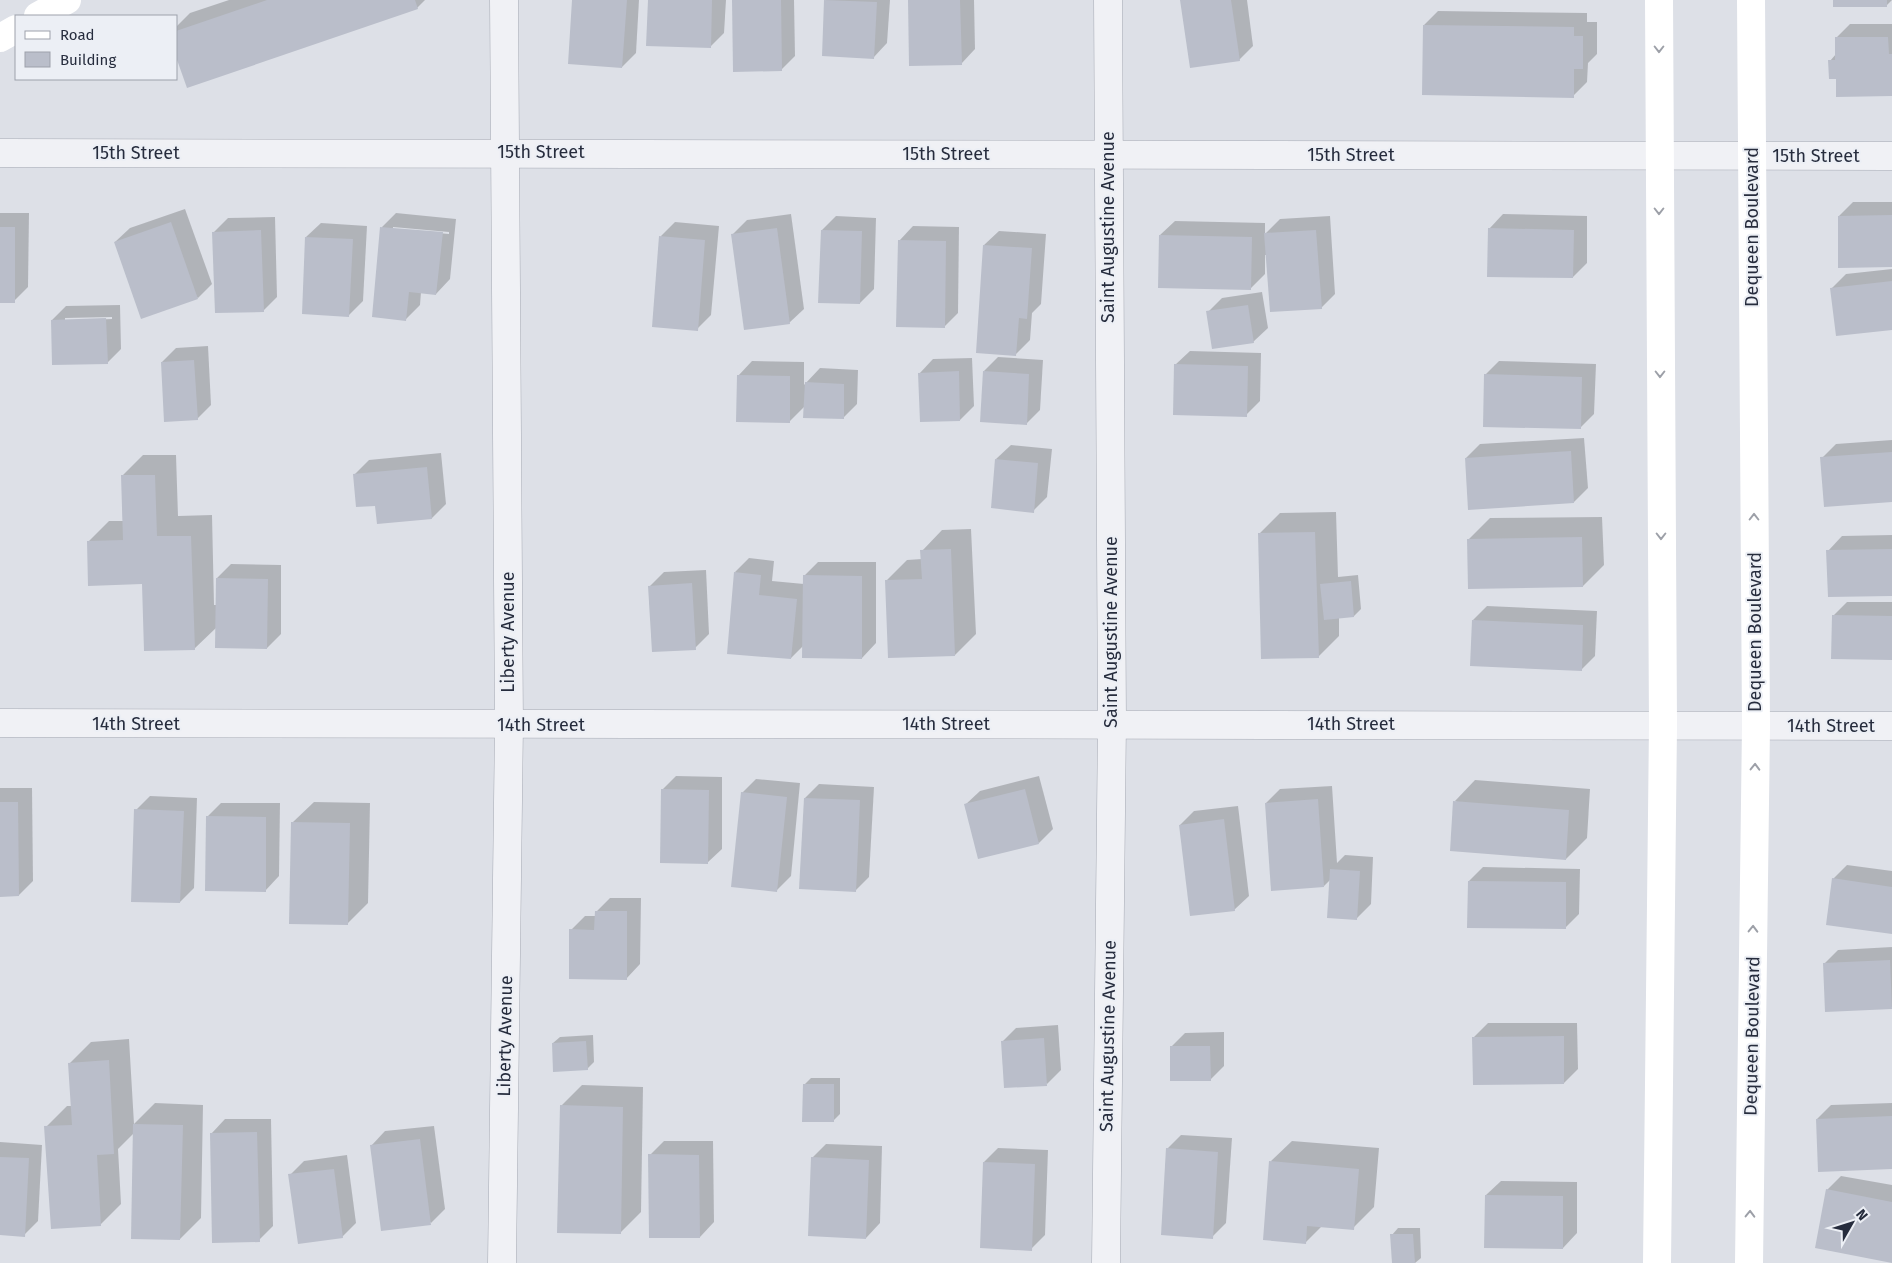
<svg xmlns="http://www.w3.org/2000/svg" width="1892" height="1263" viewBox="0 0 1892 1263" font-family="'Fira Sans',sans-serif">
<rect width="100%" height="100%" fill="#dde0e7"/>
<g fill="#0003" fill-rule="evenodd">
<polygon points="229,0 425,0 417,8 176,53 176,27 190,13"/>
<polygon points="573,0 639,0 636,53 622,67"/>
<polygon points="650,0 726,0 724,33 710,47"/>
<polygon points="733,0 794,0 795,56 781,70"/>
<polygon points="826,0 890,0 887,43 873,58 823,55"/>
<polygon points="909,0 974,0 975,49 961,64"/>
<polygon points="1181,0 1247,0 1253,46 1239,60"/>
<polygon points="1834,0 1892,0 1886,6"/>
<polygon points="1438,11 1587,13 1587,22 1597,22 1597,54 1588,63 1587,82 1573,96 1424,25"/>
<polygon points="1850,24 1892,24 1892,95 1830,61 1836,54 1836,38"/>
<polygon points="1853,202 1892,202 1892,266 1839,216"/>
<polygon points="185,209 212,284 198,298 115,242 130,228"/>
<polygon points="0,213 29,213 28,287 14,301 0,301"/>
<path d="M396 213 456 219 450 279 436 294 421 292 420 305 406 319 382 227ZM393 227 449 232V234L393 229Z"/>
<polygon points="791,214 804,309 789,323 733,234 747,220"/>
<polygon points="1503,214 1587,216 1587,263 1573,277 1489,229"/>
<polygon points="836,216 876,218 874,289 860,303 822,230"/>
<polygon points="1330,216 1335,294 1321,308 1267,255 1265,255 1265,274 1251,288 1160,235 1175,221 1265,223 1265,234 1280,219"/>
<polygon points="275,217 277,297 263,311 214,232 228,218"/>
<polygon points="675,222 719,226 711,315 697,329 661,236"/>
<polygon points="321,223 367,226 363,301 349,315 306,237"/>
<polygon points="913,226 959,227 958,313 944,327 899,241"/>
<polygon points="999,231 1046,234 1041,304 1032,313 1030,340 1016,354 984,245"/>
<polygon points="1892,269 1892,328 1832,288 1846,274"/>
<polygon points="1262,292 1268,328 1253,342 1208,312 1222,298"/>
<path d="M120 305 121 349 107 363 52 320 66 306ZM112 317V319L65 321V318Z"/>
<polygon points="208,346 211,405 197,419 162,362 176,348"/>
<polygon points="1190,351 1261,353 1260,401 1246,415 1175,365"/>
<polygon points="998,357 1043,360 1040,410 1026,424 984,371"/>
<polygon points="972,358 974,406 960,420 919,374 933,359"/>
<polygon points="752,361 804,362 804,385 820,368 858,370 857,404 843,418 805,406 789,422 738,376"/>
<polygon points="1499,361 1596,364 1594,414 1580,428 1485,375"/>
<polygon points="1584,438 1588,488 1574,502 1466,458 1480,444"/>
<polygon points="1892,440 1892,501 1822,458 1836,444"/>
<polygon points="1011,445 1052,449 1047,497 1033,511 996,459"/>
<polygon points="441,453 446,504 432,518 376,504 355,474 369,460"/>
<polygon points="143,455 176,455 178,516 212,515 214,605 217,605 217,578 231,564 281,565 281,634 267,648 217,627 194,649 144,583 88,542 109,521 123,521 122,476"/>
<polygon points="1336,512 1338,577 1358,575 1361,609 1354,616 1339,617 1339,636 1318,657 1259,534 1280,513"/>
<polygon points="1602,517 1604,565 1583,586 1469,539 1490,518"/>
<polygon points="971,529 976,634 955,655 886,581 907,560 922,559 922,551 942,530"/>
<polygon points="1892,535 1892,595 1828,551 1842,536"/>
<polygon points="749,558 774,561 772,581 804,584 804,576 818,562 876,562 876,643 862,658 804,645 791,658 735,572"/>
<polygon points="706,570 709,634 695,648 650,586 664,572"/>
<polygon points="1847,602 1892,602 1892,659 1833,616"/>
<polygon points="1487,606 1597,611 1595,656 1581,670 1473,620"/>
<polygon points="676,776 722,777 722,849 707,863 662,790"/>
<polygon points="1039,776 1053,829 1039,843 965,805 980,791"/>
<polygon points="756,779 800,783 791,876 777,890 742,793"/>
<polygon points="1475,780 1590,789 1587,838 1566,859 1455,801"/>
<polygon points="819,784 874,787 869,877 855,891 801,888 805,798"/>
<polygon points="1332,786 1337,863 1345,855 1373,857 1371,904 1357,918 1330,880 1324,886 1266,803 1280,789"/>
<polygon points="0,788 32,788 33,881 19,895 0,895"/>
<polygon points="150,796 197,798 194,888 180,902 136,810"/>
<polygon points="314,802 370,803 368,903 347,924 293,822"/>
<polygon points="221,803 280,803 279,876 265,891 207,817"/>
<polygon points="1238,806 1249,896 1234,910 1180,825 1194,811"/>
<polygon points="1847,865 1892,871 1892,933 1833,879"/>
<polygon points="1483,867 1580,869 1579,914 1565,928 1469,881"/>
<polygon points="610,898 641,898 640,964 626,979 571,930 585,916 596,916 596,912"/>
<polygon points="1892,947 1892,1007 1826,1011 1824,964 1838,950"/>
<polygon points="1488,1023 1577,1023 1578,1069 1564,1083 1474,1037"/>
<polygon points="1058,1025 1061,1070 1047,1084 1002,1042 1016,1028"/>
<polygon points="1224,1032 1224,1066 1210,1080 1171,1047 1185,1033"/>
<polygon points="593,1035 594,1062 587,1069 553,1043 560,1037"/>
<polygon points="129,1039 134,1124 155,1103 203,1105 201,1218 180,1239 134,1133 118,1149 121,1204 100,1225 46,1127 67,1106 72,1106 70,1063 91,1042"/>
<polygon points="811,1078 840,1078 840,1114 833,1121 804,1085"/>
<polygon points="582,1085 643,1087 641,1212 620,1233 561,1106"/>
<polygon points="1892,1103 1892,1168 1817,1119 1831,1105"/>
<polygon points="225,1119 271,1119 273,1226 259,1240 211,1134"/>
<polygon points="434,1126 445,1209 431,1223 371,1146 385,1131"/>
<polygon points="1181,1135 1232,1138 1226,1223 1212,1237 1167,1149"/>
<polygon points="664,1141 713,1141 714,1222 700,1237 650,1155"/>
<polygon points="1292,1141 1379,1148 1374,1207 1353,1228 1322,1226 1305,1243 1271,1161"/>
<polygon points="0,1142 42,1145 38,1221 24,1235 0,1234"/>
<polygon points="826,1144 882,1146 880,1223 866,1238 812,1158"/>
<polygon points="998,1148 1048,1150 1045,1235 1031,1249 984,1162"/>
<polygon points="347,1155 356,1223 342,1237 290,1175 304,1161"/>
<polygon points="1841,1176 1892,1185 1892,1262 1827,1190"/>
<polygon points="1501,1181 1577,1182 1577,1233 1563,1248 1486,1195"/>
<polygon points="1398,1228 1420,1228 1421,1258 1415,1263 1393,1263 1392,1235"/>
</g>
<g fill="#babeca">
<polygon points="267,0 415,0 418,9 187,88 176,57 176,31"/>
<polygon points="572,0 627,0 622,68 568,64"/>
<polygon points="648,0 712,0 711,48 646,46"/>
<polygon points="732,0 781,0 782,71 733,72"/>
<polygon points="824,0 877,2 874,59 822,56"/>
<polygon points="908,0 960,0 962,65 909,66"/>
<polygon points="1180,0 1231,0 1240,61 1190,68"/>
<rect x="1833" y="0" width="54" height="7"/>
<polygon points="1423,25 1574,27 1574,36 1583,36 1583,69 1574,69 1574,98 1422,95"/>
<polygon points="1835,37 1888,37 1889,54 1892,54 1892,96 1836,97 1836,79 1829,79 1828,60 1835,60"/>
<polygon points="1892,215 1892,267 1838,268 1838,216"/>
<polygon points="171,222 198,299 141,319 114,242"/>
<rect x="0" y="227" width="15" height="76"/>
<polygon points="380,227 443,232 436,295 409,292 406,321 372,317"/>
<polygon points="777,228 790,324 744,330 731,234"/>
<polygon points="1488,228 1574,230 1573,278 1487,277"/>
<polygon points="261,230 264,312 215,313 212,232"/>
<polygon points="821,230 862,231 860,304 818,303"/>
<polygon points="1316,230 1322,309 1270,312 1264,233"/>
<polygon points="1159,235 1252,237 1251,290 1158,288"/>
<polygon points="659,236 705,240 698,331 652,327"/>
<polygon points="305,237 353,239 349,317 302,314"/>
<polygon points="898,240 946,241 945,328 896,327"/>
<polygon points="983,245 1032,248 1027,319 1019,318 1016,356 976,353"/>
<polygon points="1892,281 1892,330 1836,336 1830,288"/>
<polygon points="1248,305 1254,343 1212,349 1206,311"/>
<polygon points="106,318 108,364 52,365 51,320"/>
<polygon points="194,360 198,420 164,422 161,362"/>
<polygon points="1174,364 1248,366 1247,417 1173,415"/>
<polygon points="959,371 960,421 920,422 918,373"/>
<polygon points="983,371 1029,374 1027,425 980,422"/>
<polygon points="1484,374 1582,377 1581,429 1483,427"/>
<polygon points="737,375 790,376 790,423 736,422"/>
<polygon points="805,382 844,384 844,419 803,418"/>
<polygon points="1571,451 1574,503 1468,510 1465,458"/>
<polygon points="1892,452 1892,502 1824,507 1820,457"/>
<polygon points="995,459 1038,463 1034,513 991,508"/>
<polygon points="427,467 432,519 377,524 375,506 356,507 353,474"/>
<polygon points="121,475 155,475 157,536 191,536 195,650 144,651 142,584 88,586 87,541 123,540"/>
<polygon points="1315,532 1319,658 1261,659 1258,533"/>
<polygon points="1582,537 1583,587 1468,589 1467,539"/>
<polygon points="951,549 955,656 888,658 885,580 922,579 920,550"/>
<polygon points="1892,549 1892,596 1828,597 1826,550"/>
<polygon points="734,572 761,575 759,595 797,599 791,659 727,654"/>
<polygon points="803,575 862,576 862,659 802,658"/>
<polygon points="216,578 268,579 267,649 215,648"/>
<polygon points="1351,581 1354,617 1324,620 1320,584"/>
<polygon points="692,583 696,650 652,652 648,586"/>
<polygon points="1832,615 1892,616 1892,660 1831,659"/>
<polygon points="1472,620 1583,625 1582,671 1470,666"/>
<polygon points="661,789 709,790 708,864 660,863"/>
<polygon points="1025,789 1039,844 978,859 964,804"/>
<polygon points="741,792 787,797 777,892 731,887"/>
<polygon points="804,798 860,800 856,892 799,889"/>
<polygon points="1318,799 1324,887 1271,891 1265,803"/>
<polygon points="1453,801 1569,810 1566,860 1450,851"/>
<polygon points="0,802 18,802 19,896 0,897"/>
<polygon points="134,809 184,811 180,903 131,902"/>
<polygon points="206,816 266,817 266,892 205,891"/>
<polygon points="1224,819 1235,911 1190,916 1179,825"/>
<polygon points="291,822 350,823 348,925 289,924"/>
<polygon points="1330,869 1360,871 1357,920 1327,918"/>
<polygon points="1832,878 1892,887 1892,934 1826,925"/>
<polygon points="1468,881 1566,882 1566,929 1467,928"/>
<polygon points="595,911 627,911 627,980 569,979 569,929 594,930"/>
<polygon points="1890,960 1892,1009 1825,1012 1823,963"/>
<polygon points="1564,1036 1564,1084 1473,1085 1472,1037"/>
<polygon points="1044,1038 1047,1086 1004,1088 1001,1041"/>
<polygon points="586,1041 588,1070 553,1072 552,1043"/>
<polygon points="1170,1046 1210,1046 1211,1081 1170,1081"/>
<polygon points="109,1060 114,1154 97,1155 101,1226 51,1229 44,1126 72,1125 68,1063"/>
<polygon points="803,1084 834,1084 834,1122 802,1122"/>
<polygon points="560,1105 623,1107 621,1234 557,1233"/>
<polygon points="1892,1116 1892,1169 1818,1172 1816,1119"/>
<polygon points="133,1124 183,1125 180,1240 131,1239"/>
<polygon points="257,1132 260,1242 212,1243 210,1133"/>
<polygon points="420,1139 431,1225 381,1231 370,1145"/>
<polygon points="1166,1148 1218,1152 1213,1239 1161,1235"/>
<polygon points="648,1154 699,1155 700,1238 649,1238"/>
<polygon points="0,1157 29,1158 25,1237 0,1235"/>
<polygon points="811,1157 869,1160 866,1239 808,1236"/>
<polygon points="1269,1161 1359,1169 1354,1230 1307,1226 1306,1244 1263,1240"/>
<polygon points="983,1162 1035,1164 1032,1251 980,1248"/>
<polygon points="334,1169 343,1238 298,1244 288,1174"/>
<polygon points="1826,1189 1892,1202 1892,1263 1815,1248"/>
<polygon points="1485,1195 1563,1196 1563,1249 1484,1248"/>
<polygon points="1390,1234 1413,1234 1415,1263 1392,1263"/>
</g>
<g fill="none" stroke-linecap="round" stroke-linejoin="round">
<defs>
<g id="street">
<polyline points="0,153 1892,156"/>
<polyline points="0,723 1892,726"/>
<polyline points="502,1263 509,725 504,0"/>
<polyline points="1106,1263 1112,723 1108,0"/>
</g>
</defs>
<use href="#street" stroke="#a6aab4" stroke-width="29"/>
<use href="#street" stroke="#f0f1f5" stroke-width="28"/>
<g stroke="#fff" stroke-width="28">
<polyline points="38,16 67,0"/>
<polyline points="0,38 16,29"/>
<polyline points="1657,1263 1663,725 1659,0"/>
<polyline points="1749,1263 1756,726 1751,0"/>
</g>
</g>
<defs><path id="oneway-chevron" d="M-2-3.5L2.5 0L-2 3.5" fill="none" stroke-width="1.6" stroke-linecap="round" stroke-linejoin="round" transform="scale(1.25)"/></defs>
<g stroke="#9da0a8">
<use href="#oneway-chevron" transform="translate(1659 49) rotate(90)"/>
<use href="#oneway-chevron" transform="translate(1659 211) rotate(90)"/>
<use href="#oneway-chevron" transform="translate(1660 374) rotate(90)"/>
<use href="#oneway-chevron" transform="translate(1754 517) rotate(-90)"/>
<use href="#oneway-chevron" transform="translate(1661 536) rotate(90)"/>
<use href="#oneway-chevron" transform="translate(1755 767) rotate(-89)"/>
<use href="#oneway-chevron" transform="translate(1753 929) rotate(-89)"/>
<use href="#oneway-chevron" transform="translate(1750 1214) rotate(-89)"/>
</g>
<g text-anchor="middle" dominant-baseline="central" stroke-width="4" stroke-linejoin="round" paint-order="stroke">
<g font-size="18" fill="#262c3d" stroke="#eceff5">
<text x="541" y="152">15th Street</text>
<text x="136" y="153">15th Street</text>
<text x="946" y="154">15th Street</text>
<text x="1351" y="155">15th Street</text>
<text x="1816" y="156">15th Street</text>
<text transform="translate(1108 227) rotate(-90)">Saint Augustine Avenue</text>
<text transform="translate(1752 227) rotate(-90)">Dequeen Boulevard</text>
<text transform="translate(508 632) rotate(-90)">Liberty Avenue</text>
<text transform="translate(1111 632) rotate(-90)">Saint Augustine Avenue</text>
<text transform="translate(1755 632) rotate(-90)">Dequeen Boulevard</text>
<text x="136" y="724">14th Street</text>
<text x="946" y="724">14th Street</text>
<text x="1351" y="724">14th Street</text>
<text x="541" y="725">14th Street</text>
<text x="1831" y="726">14th Street</text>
<text transform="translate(505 1036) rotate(-89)">Liberty Avenue</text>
<text transform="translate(1108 1036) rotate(-89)">Saint Augustine Avenue</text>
<text transform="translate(1752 1036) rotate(-89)">Dequeen Boulevard</text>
</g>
</g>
<rect x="15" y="15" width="162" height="65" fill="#eceff5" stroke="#9da1ab"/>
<rect x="25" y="31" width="25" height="8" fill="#ffffff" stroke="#9da1ab"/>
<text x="60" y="40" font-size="15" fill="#262c3d">Road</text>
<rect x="25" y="52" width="25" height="15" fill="#babeca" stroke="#9da1ab"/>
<text x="60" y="65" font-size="15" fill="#262c3d">Building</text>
<g transform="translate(1852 1223) rotate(51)" stroke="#eceff5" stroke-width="4" paint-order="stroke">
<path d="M0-4L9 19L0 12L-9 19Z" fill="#262c3d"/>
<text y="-8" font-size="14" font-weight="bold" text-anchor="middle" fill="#262c3d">N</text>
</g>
</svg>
